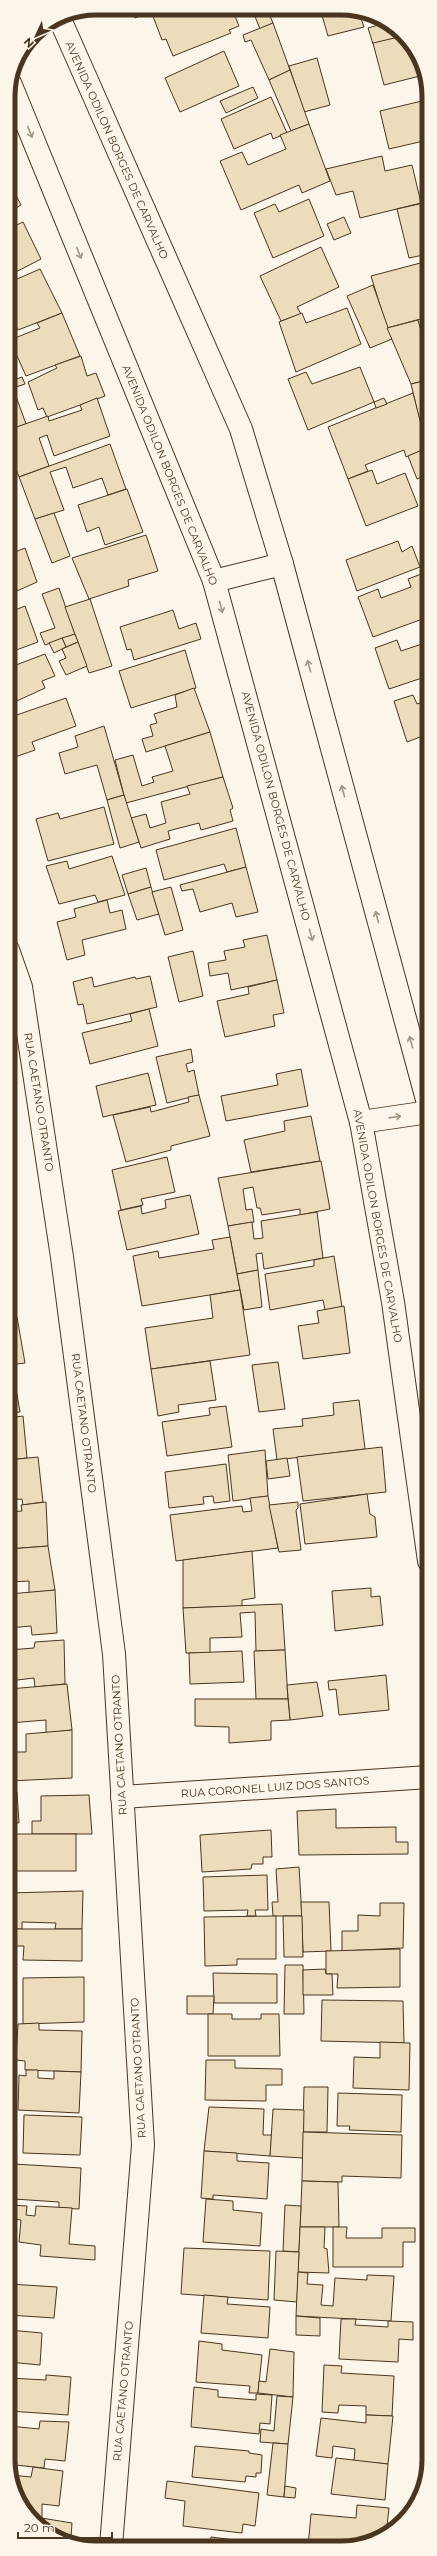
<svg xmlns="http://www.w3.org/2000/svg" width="437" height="2556" viewBox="0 0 437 2556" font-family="Montserrat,sans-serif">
<rect width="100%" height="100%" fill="#fbf6e9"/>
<g fill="#ecdcbc" stroke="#4a3520">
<polygon points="131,8 154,8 155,10 135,18"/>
<polygon points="158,8 178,9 180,12 187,9 232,9 239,26 229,30 231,33 173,56 166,39 162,40 151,11"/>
<polygon points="267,9 288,9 269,15"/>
<polygon points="267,9 273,23 260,29 254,14"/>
<polygon points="329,10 358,10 364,27 328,36 321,12"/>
<polygon points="273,23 290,70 269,80 251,40 245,42 243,35"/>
<polygon points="382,24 403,36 373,44 368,28"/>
<polygon points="403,36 407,38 424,75 384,85 373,43"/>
<polygon points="224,51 239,86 180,112 165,78"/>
<polygon points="317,58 330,105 304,112 289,66"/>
<polygon points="290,70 309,124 291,131 269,80"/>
<polygon points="428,85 428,140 389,149 380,111 426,100 422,87"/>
<polygon points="253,87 258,98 226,113 220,101"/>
<polygon points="271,97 287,133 273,139 271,133 234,149 221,119"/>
<polygon points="309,124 330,181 302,193 299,185 241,210 220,161 242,152 248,165 286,149 280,135"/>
<polygon points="382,156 385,171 412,165 421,203 360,218 353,191 336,195 326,169"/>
<polygon points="8,180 21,205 11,211 17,225 8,229"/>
<polygon points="309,199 324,236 273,258 254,213 275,204 279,212"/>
<polygon points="428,202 428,254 409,258 397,209"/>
<polygon points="344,217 351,233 334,240 327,224"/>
<polygon points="23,222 41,259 8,276 8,229"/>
<polygon points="321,247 339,287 297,307 301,314 281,321 260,276"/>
<polygon points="428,261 428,317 387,328 371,276"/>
<polygon points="40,269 62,313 18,330 8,309 8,283"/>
<polygon points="373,285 392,339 370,348 347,296"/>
<polygon points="347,308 361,344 296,372 279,322 302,313 306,323"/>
<polygon points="62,313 80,356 26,376 10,340 40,328 37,323"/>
<polygon points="418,320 428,356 428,380 411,384 387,328"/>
<polygon points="81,356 87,376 96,373 105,396 47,417 43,408 38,410 28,382 57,368 55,365"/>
<polygon points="360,367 374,402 308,430 288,379 306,372 312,384"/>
<polygon points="22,377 25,384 13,388 26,424 8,430 8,382"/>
<polygon points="428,380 428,433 423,435 411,384"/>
<polygon points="413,393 427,448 406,457 404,450 365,465 368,471 348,479 328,427"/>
<polygon points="97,398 110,436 54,456 47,435 39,438 49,466 19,477 8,448 8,430 48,416 49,421 82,410 80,405"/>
<polygon points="384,398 387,404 376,408 374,402"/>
<polygon points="428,433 428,452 423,435"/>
<polygon points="110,444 126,489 108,495 102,478 73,488 66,467 50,472 64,510 35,519 19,477"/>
<polygon points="427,448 428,474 417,479 408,456"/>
<polygon points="372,470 377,484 405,473 418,506 366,526 348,479"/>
<polygon points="127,489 143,532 105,545 99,527 87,532 78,505"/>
<polygon points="54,513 70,556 52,563 35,519"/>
<polygon points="8,520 16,540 8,543"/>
<polygon points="146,535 158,571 128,580 129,586 89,599 72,558"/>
<polygon points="398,541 402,552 412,546 420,567 357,591 346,560"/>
<polygon points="25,548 37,582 8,595 8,555"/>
<polygon points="424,573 428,585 428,617 373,637 358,597 378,589 381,598 411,587 408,579"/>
<polygon points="59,588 75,634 45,645 40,633 55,628 42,594"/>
<polygon points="90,599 112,666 89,673 65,607"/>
<polygon points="25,606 38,642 8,653 8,613"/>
<polygon points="173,610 179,629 196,623 201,639 134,660 131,649 127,650 120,627"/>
<polygon points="75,634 78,642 66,647 62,638"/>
<polygon points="62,638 66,647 54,653 49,643"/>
<polygon points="397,640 401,651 428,642 428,676 389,689 375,648"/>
<polygon points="78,642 87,666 66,675 59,661 66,658 62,649"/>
<polygon points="185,650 196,688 131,708 119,671"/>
<polygon points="45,654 55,676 42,681 45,688 8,705 8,668"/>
<polygon points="194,688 210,732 146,752 142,739 153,736 150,725 157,723 154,714 177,707 175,695"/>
<polygon points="413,695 417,704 428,700 428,734 407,742 394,701"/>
<polygon points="66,698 76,726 32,742 35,750 15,757 8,737 8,718"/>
<polygon points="104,726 124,795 107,800 97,765 65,774 59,753 78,747 75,736"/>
<polygon points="210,732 223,777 126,803 115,760 133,755 142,786 154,782 152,777 173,771 165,746"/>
<polygon points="428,749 428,769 423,751"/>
<polygon points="223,777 233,808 230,810 233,821 201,830 199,823 168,831 170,839 141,848 131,818 146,814 150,828 166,823 161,802 190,794 187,786"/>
<polygon points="124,795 139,842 120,848 107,800"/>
<polygon points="104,807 114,844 48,861 36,819 58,813 60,819"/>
<polygon points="236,828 246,867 227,872 224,864 164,880 156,850"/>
<polygon points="112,856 125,895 98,902 95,895 59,904 46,866 67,861 69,869"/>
<polygon points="246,867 258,912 236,917 232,903 200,912 193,889 182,891 180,885"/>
<polygon points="146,868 151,887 128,894 122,875"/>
<polygon points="151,887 159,914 137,920 128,894"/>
<polygon points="171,887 183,930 165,935 152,892"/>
<polygon points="107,900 110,913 122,910 126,929 82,940 85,955 67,960 57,922 76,917 74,909"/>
<polygon points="267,935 277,980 231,990 228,973 210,976 208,963 226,960 224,951 245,947 243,940"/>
<polygon points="193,951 203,996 179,1002 168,957"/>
<polygon points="150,976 157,1007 87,1024 83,1004 78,1005 73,982 92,977 94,987 135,977 136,979"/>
<polygon points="277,980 284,1013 273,1015 275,1026 225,1037 217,1001 249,994 248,987"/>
<polygon points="149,1009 158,1046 90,1064 82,1033 132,1021 130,1014"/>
<polygon points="191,1049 193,1062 186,1064 188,1072 194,1070 199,1095 167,1103 156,1057"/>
<polygon points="301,1069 308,1106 226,1121 221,1096 278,1085 276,1074"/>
<polygon points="148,1073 156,1105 103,1117 96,1086"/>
<polygon points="199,1095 210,1136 171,1146 171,1150 126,1162 113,1115 150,1107 151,1112 189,1102 188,1097"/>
<polygon points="311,1116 320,1161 251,1172 244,1140 285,1131 284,1121"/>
<polygon points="167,1157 175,1192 141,1199 143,1205 121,1210 112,1170"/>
<polygon points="321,1161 330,1209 300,1215 300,1209 262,1215 260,1208 257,1208 253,1187 243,1189 246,1210 252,1209 254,1222 228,1226 218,1178"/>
<polygon points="190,1195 199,1234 127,1250 118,1211 141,1206 142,1214 166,1208 165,1200"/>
<polygon points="317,1212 323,1258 264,1269 262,1253 256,1254 258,1270 237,1274 228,1226 252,1222 254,1239 263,1238 261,1221"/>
<polygon points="230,1237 240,1290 142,1306 133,1256 158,1251 159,1258 214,1249 212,1240"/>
<polygon points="334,1256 342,1307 325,1310 323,1300 270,1310 265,1274 314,1266 314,1260"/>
<polygon points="258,1270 262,1307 244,1310 237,1274"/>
<polygon points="8,1285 12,1308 8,1309"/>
<polygon points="240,1290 250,1355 151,1369 145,1328 213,1318 210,1295"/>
<polygon points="344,1306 350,1353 303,1359 298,1326 319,1323 317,1311"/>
<polygon points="17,1317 25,1363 8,1365 8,1318"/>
<polygon points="210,1361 216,1400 178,1405 179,1412 158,1416 151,1369"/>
<polygon points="278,1362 285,1409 259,1412 252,1365"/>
<polygon points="13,1371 20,1412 8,1413 8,1372"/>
<polygon points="359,1400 365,1449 277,1460 273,1429 303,1426 302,1419 334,1415 333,1403"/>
<polygon points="226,1406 232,1447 167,1456 162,1422 210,1415 209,1408"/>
<polygon points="23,1416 27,1458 8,1460 8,1418"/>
<polygon points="382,1447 386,1492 303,1501 297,1457"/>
<polygon points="265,1450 268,1496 233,1501 228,1455"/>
<polygon points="38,1457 43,1502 23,1505 22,1499 9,1500 8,1460"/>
<polygon points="287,1458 290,1476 268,1479 266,1461"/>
<polygon points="226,1464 230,1501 214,1503 213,1496 203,1497 204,1504 169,1508 165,1472"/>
<polygon points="367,1494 370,1514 375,1517 377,1537 305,1544 300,1504"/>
<polygon points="268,1496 278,1548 176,1561 170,1515 242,1506 243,1512 252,1511 250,1498"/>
<polygon points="46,1502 48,1546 9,1549 9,1512 22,1511 21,1505"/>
<polygon points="298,1502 298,1508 296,1510 301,1550 279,1552 269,1505"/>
<polygon points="48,1546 55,1590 29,1593 29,1581 9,1582 9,1549"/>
<polygon points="252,1551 255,1598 242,1600 242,1606 183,1608 183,1560"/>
<polygon points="371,1588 371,1597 380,1596 383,1625 335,1631 332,1591"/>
<polygon points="55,1590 57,1633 32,1635 31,1626 9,1628 9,1594"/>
<polygon points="282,1604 285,1650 256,1651 255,1612 240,1613 242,1637 210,1638 210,1653 186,1653 183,1608"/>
<polygon points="64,1640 65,1684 35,1687 34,1678 9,1681 9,1650 34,1648 35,1642"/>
<polygon points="285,1650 288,1699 256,1699 254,1651"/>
<polygon points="242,1651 244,1682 190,1684 189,1653"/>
<polygon points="386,1675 389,1710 339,1715 336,1689 329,1690 328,1681"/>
<polygon points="317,1682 323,1716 290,1720 287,1685"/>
<polygon points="67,1684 72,1730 46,1733 46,1720 9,1723 9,1689"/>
<polygon points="195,1699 288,1699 290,1720 271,1721 271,1740 229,1743 229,1727 195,1726"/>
<polygon points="72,1730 72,1778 9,1781 9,1752 26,1752 26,1734"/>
<polygon points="9,1792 17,1792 19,1823 9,1822"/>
<polygon points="89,1795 92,1834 32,1834 32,1821 41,1821 41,1796"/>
<polygon points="336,1809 336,1828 396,1827 396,1842 408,1842 408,1854 299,1855 297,1811"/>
<polygon points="271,1830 272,1857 263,1857 263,1864 252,1864 251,1869 202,1872 200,1835"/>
<rect x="15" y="1834" width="61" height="37"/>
<polygon points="299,1867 302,1916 273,1916 272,1902 278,1902 276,1869"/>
<polygon points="267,1875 268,1910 255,1910 256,1916 247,1916 248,1910 204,1911 203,1877"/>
<polygon points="83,1891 82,1929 55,1929 56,1923 22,1922 22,1929 9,1929 9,1893"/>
<polygon points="301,1902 329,1902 331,1951 303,1952"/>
<polygon points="380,1903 404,1903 403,1948 342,1951 342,1931 358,1931 358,1915 380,1916"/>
<polygon points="276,1916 276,1959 237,1959 237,1965 205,1966 204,1917"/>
<polygon points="283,1916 302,1916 303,1957 284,1957"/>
<polygon points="11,1929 82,1929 82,1961 23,1960 24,1946 12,1946"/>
<polygon points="400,1949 400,1987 337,1988 338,1974 326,1974 326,1951"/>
<polygon points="285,1965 303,1965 304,2014 284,2014"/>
<polygon points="325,1969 326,1974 332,1974 333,1995 303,1995 303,1970"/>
<polygon points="213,1973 277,1974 277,2003 214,2003"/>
<polygon points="84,1977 84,2022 23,2024 23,1978"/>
<polygon points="187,1996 214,1996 213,2014 187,2014"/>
<polygon points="322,2000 403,2001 404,2043 321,2041"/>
<polygon points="208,2014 232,2014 232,2019 261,2019 261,2014 279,2014 280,2056 208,2056"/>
<polygon points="39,2023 39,2030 82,2031 81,2072 25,2070 25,2061 16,2060 18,2024"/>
<polygon points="380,2042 410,2043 409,2090 353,2088 354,2057 380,2058"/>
<polygon points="206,2060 235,2060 235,2068 282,2069 282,2085 266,2085 266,2101 205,2100"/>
<polygon points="26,2070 38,2070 38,2078 54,2079 54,2071 81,2072 79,2113 18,2110 19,2075 26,2076"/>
<polygon points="304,2087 328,2087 327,2132 303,2132"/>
<polygon points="338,2093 402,2095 401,2132 349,2130 350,2126 337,2126"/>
<polygon points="209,2107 264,2109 263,2135 272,2135 270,2156 204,2151"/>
<polygon points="273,2109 304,2110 303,2158 270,2156"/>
<polygon points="24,2115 82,2117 80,2155 23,2153"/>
<polygon points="303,2132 402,2135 401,2178 342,2176 342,2182 302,2181"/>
<polygon points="204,2151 237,2153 237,2161 269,2163 267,2199 213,2195 213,2199 201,2198"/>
<polygon points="14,2164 81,2168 79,2209 59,2208 59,2202 14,2199 15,2193 9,2193 9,2175 14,2175"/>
<polygon points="302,2181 338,2182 339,2227 300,2227"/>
<polygon points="206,2199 233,2201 233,2210 262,2213 260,2246 203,2242"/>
<polygon points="9,2205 27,2206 26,2215 35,2216 36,2206 72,2208 69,2244 95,2246 95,2260 40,2256 41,2245 19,2242 21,2220 9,2219"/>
<polygon points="285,2205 301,2206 299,2252 283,2251"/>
<polygon points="300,2227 325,2227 324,2248 327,2249 329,2273 298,2272"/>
<polygon points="333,2227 347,2227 346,2238 382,2238 382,2228 415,2228 415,2242 403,2242 403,2267 333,2267"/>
<polygon points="184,2248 270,2251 268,2300 181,2294"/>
<polygon points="276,2251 299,2252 297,2302 274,2300"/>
<polygon points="298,2272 308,2273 307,2284 323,2285 321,2305 333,2306 335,2278 367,2280 367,2275 394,2276 391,2321 296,2316"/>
<polygon points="9,2284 57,2287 54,2318 9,2315"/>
<polygon points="204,2295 228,2297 227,2304 270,2307 268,2338 201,2333"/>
<polygon points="296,2316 320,2318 320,2336 296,2335"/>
<polygon points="341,2319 356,2319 355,2325 388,2327 388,2321 413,2322 413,2340 399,2339 398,2362 339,2359"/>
<polygon points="9,2330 42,2333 40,2365 9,2362"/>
<polygon points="199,2341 222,2344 222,2350 262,2355 258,2393 249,2393 250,2386 196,2382"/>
<polygon points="270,2349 294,2352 293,2397 258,2393 259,2381 266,2382"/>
<polygon points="324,2365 342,2366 341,2373 394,2376 392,2416 366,2415 366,2406 339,2405 338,2413 322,2412"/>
<polygon points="46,2375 71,2377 68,2415 9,2411 9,2378 46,2380"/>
<polygon points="194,2387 218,2390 218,2397 256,2400 256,2394 272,2395 270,2424 260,2423 259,2434 191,2427"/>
<polygon points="277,2396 293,2397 288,2444 260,2442 261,2429 274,2431"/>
<polygon points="366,2415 393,2416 388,2464 354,2461 355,2449 333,2446 332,2458 316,2456 321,2418 366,2423"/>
<polygon points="40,2421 69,2422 65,2461 45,2459 44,2468 15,2465 16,2459 9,2458 9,2426 39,2429"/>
<polygon points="273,2443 288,2444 284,2497 267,2495"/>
<polygon points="195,2446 249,2451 249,2453 262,2455 261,2473 256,2473 256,2477 246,2476 245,2482 192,2477"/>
<polygon points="336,2458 388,2464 385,2500 331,2494"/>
<polygon points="33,2467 63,2471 59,2506 42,2504 42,2518 29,2516 11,2475 31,2477"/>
<polygon points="167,2481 259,2493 255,2526 243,2524 242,2533 183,2526 185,2501 165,2498"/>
<polygon points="285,2486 296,2488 295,2498 284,2497"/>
<polygon points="357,2505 389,2508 386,2534 380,2539 352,2547 308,2547 311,2514 356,2518"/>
<polygon points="29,2516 72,2523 71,2537 60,2535"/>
<polygon points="211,2537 251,2542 251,2544 267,2547 209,2547"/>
</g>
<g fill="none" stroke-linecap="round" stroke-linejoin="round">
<defs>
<g id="minor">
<polyline points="8,950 21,987 62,1257 114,1654 143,2145 111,2546"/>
<polyline points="122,1797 429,1777"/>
</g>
<g id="tertiary">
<polyline points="59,17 241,429 282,564 429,1107"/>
<polyline points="10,83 214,581 361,1122 393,1302 429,1561"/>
<polyline points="214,581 282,564"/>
<polyline points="361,1122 429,1112"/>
</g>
</defs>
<use href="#minor" stroke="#4a3520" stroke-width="24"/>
<use href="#tertiary" stroke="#4a3520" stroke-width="24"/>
<use href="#minor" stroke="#fbf6e9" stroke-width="22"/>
<use href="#tertiary" stroke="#fbf6e9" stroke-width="22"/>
</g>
<defs><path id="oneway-shaft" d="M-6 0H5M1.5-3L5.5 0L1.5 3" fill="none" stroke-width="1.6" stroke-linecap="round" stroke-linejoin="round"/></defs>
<g stroke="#a29684">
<use href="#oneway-shaft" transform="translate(30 132) rotate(68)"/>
<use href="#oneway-shaft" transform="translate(79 253) rotate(68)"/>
<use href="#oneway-shaft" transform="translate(221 607) rotate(75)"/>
<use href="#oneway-shaft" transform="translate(309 666) rotate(-105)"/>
<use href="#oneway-shaft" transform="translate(343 791) rotate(-105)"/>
<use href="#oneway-shaft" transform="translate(377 917) rotate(-105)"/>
<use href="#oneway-shaft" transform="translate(311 935) rotate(75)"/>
<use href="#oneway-shaft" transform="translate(411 1042) rotate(-105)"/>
<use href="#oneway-shaft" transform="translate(395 1117) rotate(-8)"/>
</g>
<g text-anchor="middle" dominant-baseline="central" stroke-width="3" stroke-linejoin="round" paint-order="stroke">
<g font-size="11" fill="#4a3520" stroke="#fbf6e9">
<text transform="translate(117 150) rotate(66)">AVENIDA ODILON BORGES DE CARVALHO</text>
<text transform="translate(170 475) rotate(68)">AVENIDA ODILON BORGES DE CARVALHO</text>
<text transform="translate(276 806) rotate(75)">AVENIDA ODILON BORGES DE CARVALHO</text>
<text transform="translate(39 1102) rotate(81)">RUA CAETANO OTRANTO</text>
<text transform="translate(378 1226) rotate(80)">AVENIDA ODILON BORGES DE CARVALHO</text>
<text transform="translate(84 1423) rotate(83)">RUA CAETANO OTRANTO</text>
<text transform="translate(119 1745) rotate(-93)">RUA CAETANO OTRANTO</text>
<text transform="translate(275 1787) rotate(-4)">RUA CORONEL LUIZ DOS SANTOS</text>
<text transform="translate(138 2068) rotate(-93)">RUA CAETANO OTRANTO</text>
<text transform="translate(123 2391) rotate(-85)">RUA CAETANO OTRANTO</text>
</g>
</g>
<path d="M0 0H437V2556H0ZM96 15H341A81 81 0 0 1 422 96V2460A81 81 0 0 1 341 2541H96A81 81 0 0 1 15 2460V96A81 81 0 0 1 96 15Z" fill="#fbf6e9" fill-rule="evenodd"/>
<path fill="none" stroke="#4a3520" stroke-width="5" d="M96 15H341A81 81 0 0 1 422 96V2460A81 81 0 0 1 341 2541H96A81 81 0 0 1 15 2460V96A81 81 0 0 1 96 15Z"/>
<g transform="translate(36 36) rotate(226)" stroke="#fbf6e9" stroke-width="3" paint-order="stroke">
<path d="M0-3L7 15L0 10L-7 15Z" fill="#4a3520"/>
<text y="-6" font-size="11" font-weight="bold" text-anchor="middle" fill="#4a3520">N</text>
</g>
<path d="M18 2532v6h94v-6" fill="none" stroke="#4a3520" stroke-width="2"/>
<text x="24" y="2532" font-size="12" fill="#4a3520" stroke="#fbf6e9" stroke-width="3" paint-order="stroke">20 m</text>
</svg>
